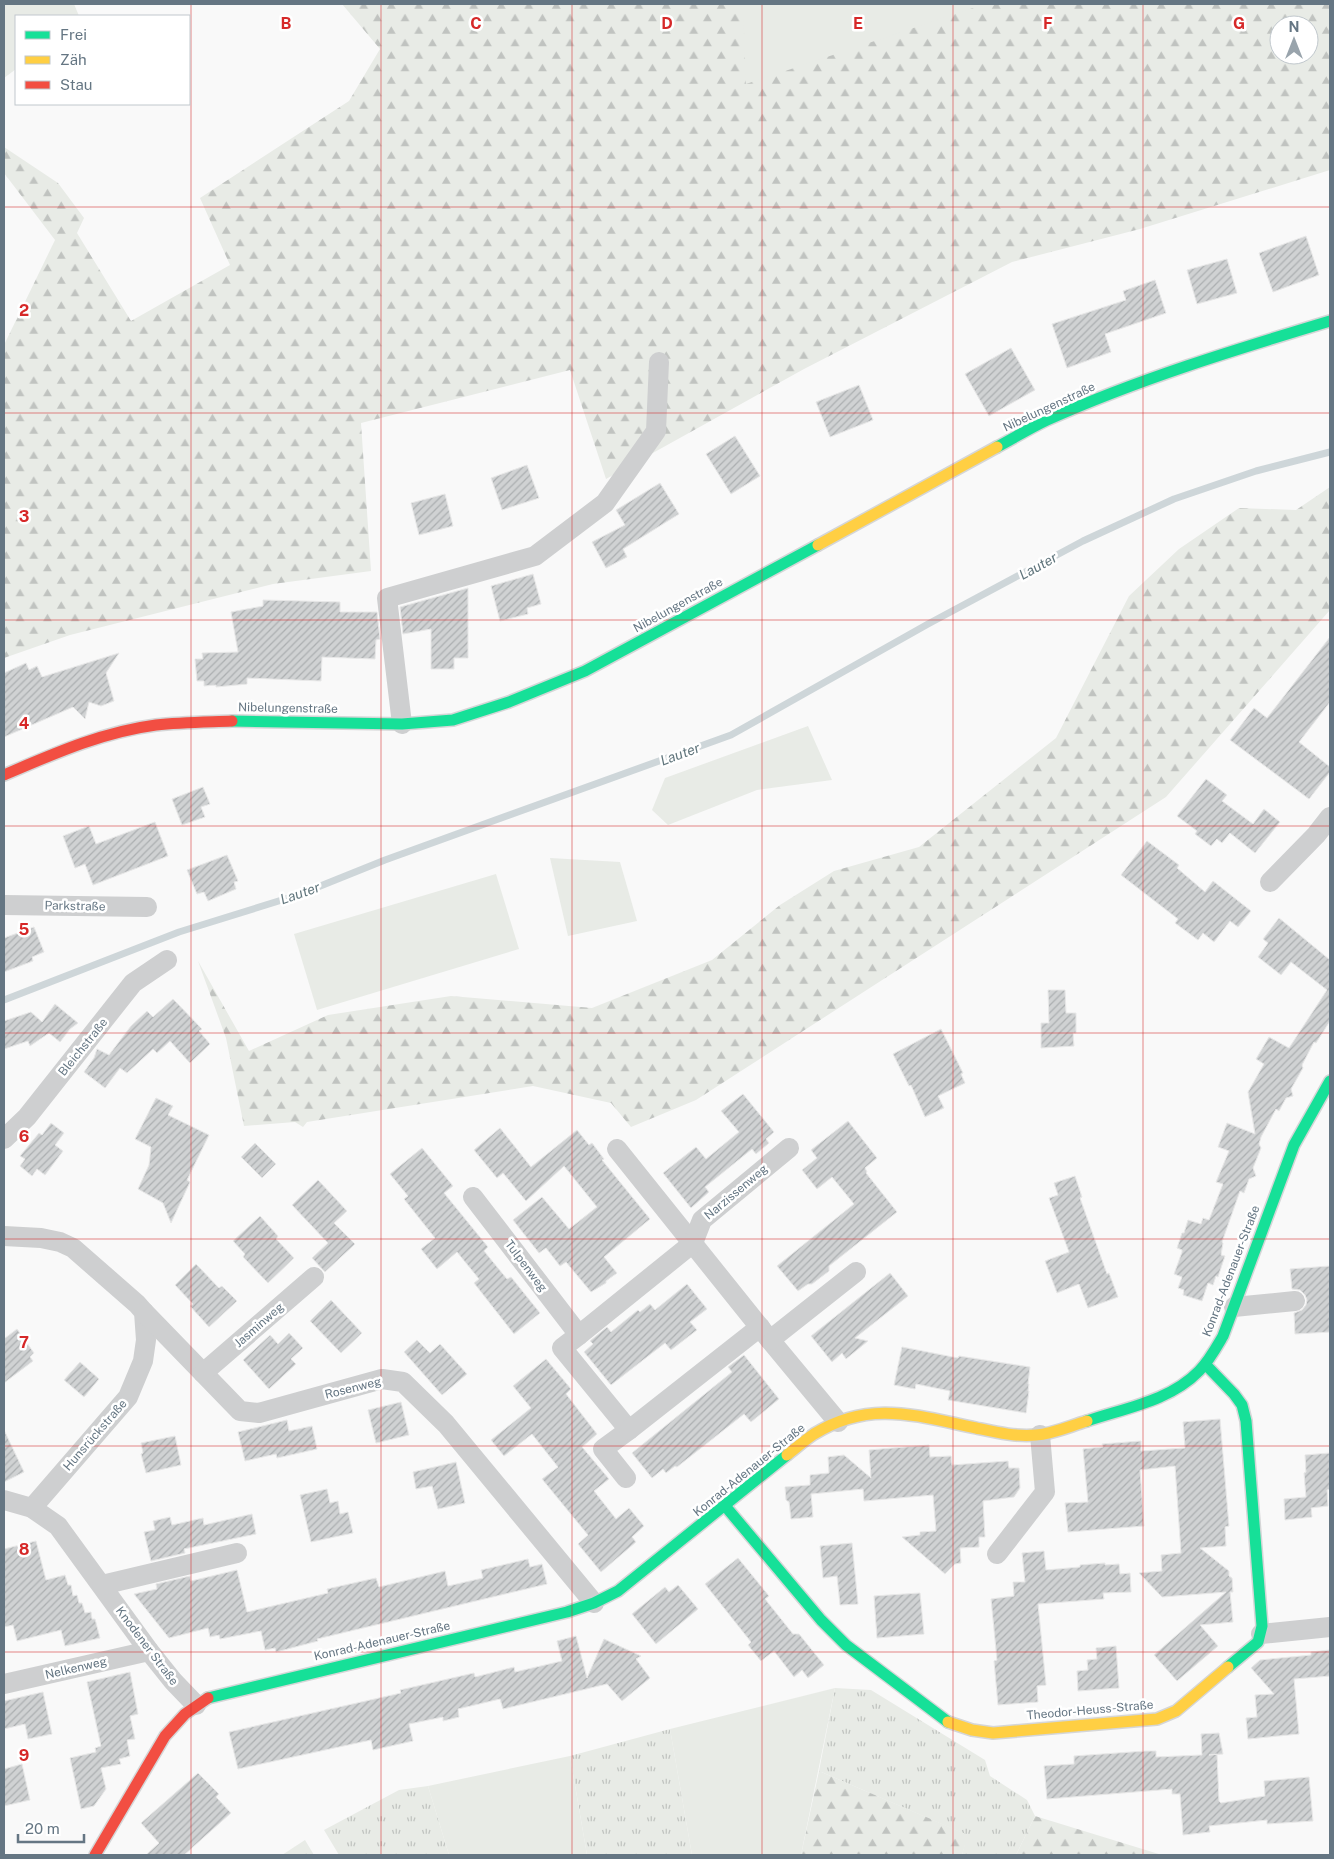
<svg xmlns="http://www.w3.org/2000/svg" width="1334" height="1859" viewBox="0 0 1334 1859" font-family="'Public Sans',sans-serif">
<defs>
<pattern id="grass-tufts" width="24" height="20" patternUnits="userSpaceOnUse" patternTransform="scale(1.25)"><rect width="24" height="20" fill="#e8ebe6"/><path d="M3 7l-1-3M5 7V3M7 7l1-3M15 17l-1-3M17 17v-4M19 17l1-3" fill="none" stroke="#c0c3c0"/></pattern>
<pattern id="forest-firs" width="22" height="20" patternUnits="userSpaceOnUse" patternTransform="scale(1.25)"><rect width="22" height="20" fill="#e8ebe6"/><path d="M5 1l3.5 6h-7zM16 11l3.5 6h-7z" fill="#c0c3c0"/></pattern>
<pattern id="building-hatch" width="6" height="6" patternUnits="userSpaceOnUse" patternTransform="scale(1.25)"><rect width="6" height="6" fill="#d0d2d3"/><path d="M-1 1l2-2M0 6l6-6M5 7l2-2" fill="none" stroke="#acafb1"/></pattern>
</defs>
<rect width="100%" height="100%" fill="#f9f9f9"/>
<g fill="url(#grass-tufts)">
<polygon points="835,1688 871,1690 985,1760 990,1776 1027,1800 1035,1816 1016,1855 962,1855 967,1835 819,1771"/>
<polygon points="670,1729 692,1855 587,1855 570,1756"/>
<polygon points="428,1786 449,1855 339,1855 324,1830 399,1790"/>
<polygon points="305,1840 314,1855 282,1855"/>
</g>
<g fill="url(#forest-firs)" fill-rule="evenodd">
<path d="M342 4H1330V170L1140 229 1012 262 804 369 606 479 570 370 361 423 371 571 273 584 70 635 4 658V345L55 240 4 173V147L58 183 84 218 77 233 131 321 230 265 200 198 349 101 380 49ZM1279 25H1309V55H1279Z"/>
<polygon points="1330,487 1330,610 1166,797 696,1100 631,1127 611,1103 533,1086 307,1122 303,1127 295,1122 244,1126 226,1038 198,961 249,1051 328,1015 451,996 592,1008 712,960 780,905 834,871 919,847 1056,738 1129,596 1179,549 1239,508 1296,510"/>
<polygon points="819,1771 968,1835 962,1855 801,1855"/>
<polygon points="1035,1816 1162,1855 1016,1855"/>
</g>
<g fill="#e8ebe6">
<polygon points="4,4 74,4 79,16 16,16 16,69 4,78"/>
<polygon points="743,4 985,4 746,84"/>
<polygon points="808,726 832,780 757,790 668,825 652,810 665,778"/>
<polygon points="550,858 620,862 637,921 568,936"/>
<polygon points="496,874 519,949 317,1010 294,934"/>
<polygon points="835,1688 801,1855 692,1855 670,1729"/>
<polygon points="570,1756 587,1855 449,1855 428,1786"/>
</g>
<g fill="none" stroke-linecap="round" stroke-linejoin="round">
<polyline stroke="#ced6d9" stroke-width="7" points="4,1000 179,932 298,895 385,860 731,735 928,624 1083,541 1174,499 1256,471 1330,452"/>
</g>
<g fill="url(#building-hatch)" stroke="#e8e8e8">
<polygon points="1306,236 1319,275 1273,292 1259,253"/>
<polygon points="1227,259 1237,293 1197,304 1187,270"/>
<polygon points="1155,280 1166,313 1105,334 1111,352 1067,368 1052,324 1126,300 1123,291"/>
<polygon points="1011,348 1035,390 989,416 965,374"/>
<polygon points="859,385 873,420 830,437 816,402"/>
<polygon points="735,436 760,476 731,494 706,454"/>
<polygon points="527,465 539,498 502,510 491,478"/>
<polygon points="660,483 679,514 623,549 627,557 606,568 592,542 625,525 616,510"/>
<polygon points="445,494 453,526 419,535 411,503"/>
<polygon points="533,574 541,604 527,608 528,614 500,621 491,586"/>
<polygon points="468,588 468,658 454,658 454,669 431,669 431,629 403,634 400,607"/>
<polygon points="263,600 340,602 340,612 377,612 380,639 376,640 375,659 322,657 321,681 247,678 247,684 216,687 216,685 204,686 204,681 197,681 195,659 203,659 202,653 238,652 231,612 263,606"/>
<polygon points="1330,637 1330,702 1299,742 1330,767 1330,772 1309,799 1230,740 1254,708 1267,718"/>
<polygon points="119,653 106,673 114,701 101,706 89,702 85,719 73,707 4,737 4,673 26,663 29,670 37,666 42,677"/>
<polygon points="1206,779 1227,795 1222,801 1253,824 1264,809 1280,822 1255,853 1230,833 1222,843 1217,839 1211,846 1195,834 1197,831 1177,816"/>
<polygon points="203,787 210,804 201,807 205,817 182,825 172,799"/>
<polygon points="155,822 168,856 93,885 85,864 75,868 63,836 89,826 96,844"/>
<polygon points="1147,841 1179,865 1177,868 1205,892 1213,881 1251,911 1238,927 1230,921 1214,942 1203,933 1198,940 1175,923 1178,919 1121,875"/>
<polygon points="227,855 238,881 234,882 236,889 208,901 204,892 197,894 187,870"/>
<polygon points="1279,918 1330,960 1330,1021 1316,1043 1314,1042 1302,1065 1303,1068 1291,1089 1293,1096 1286,1098 1279,1111 1276,1109 1261,1137 1259,1144 1261,1148 1253,1168 1256,1176 1249,1179 1244,1193 1240,1191 1222,1242 1223,1243 1221,1255 1225,1256 1218,1277 1216,1276 1213,1285 1208,1283 1202,1301 1183,1295 1184,1290 1178,1288 1182,1277 1174,1274 1182,1252 1182,1250 1177,1248 1182,1233 1184,1233 1188,1220 1201,1224 1203,1218 1209,1220 1223,1184 1216,1182 1229,1151 1218,1147 1227,1123 1255,1134 1248,1092 1264,1064 1256,1059 1269,1037 1289,1048 1327,990 1291,962 1281,975 1258,957 1268,943 1263,939"/>
<polygon points="34,927 44,952 32,957 33,961 4,972 4,938"/>
<polygon points="1048,990 1065,990 1066,1013 1076,1013 1076,1033 1073,1033 1074,1046 1041,1048 1041,1023 1049,1023"/>
<polygon points="173,999 202,1029 199,1031 210,1044 190,1063 170,1041 157,1053 153,1049 127,1073 120,1068 105,1088 84,1072 94,1058 97,1049 109,1055 131,1026 147,1011 153,1017"/>
<polygon points="55,1004 78,1023 70,1029 60,1042 49,1033 30,1046 28,1041 4,1049 4,1021 31,1012 42,1022"/>
<polygon points="941,1029 963,1073 961,1074 965,1083 938,1096 944,1108 925,1117 911,1085 909,1086 893,1054"/>
<polygon points="743,1094 774,1132 766,1139 769,1143 756,1154 752,1149 705,1187 709,1192 691,1208 663,1173 696,1147 706,1159 739,1132 721,1111"/>
<polygon points="156,1098 173,1106 168,1115 209,1135 187,1180 190,1182 171,1223 163,1203 138,1189 149,1165 151,1147 135,1139"/>
<polygon points="848,1121 877,1158 865,1168 867,1172 866,1173 897,1212 829,1266 829,1271 812,1284 808,1284 798,1291 777,1266 854,1204 832,1177 817,1189 802,1170 817,1158 811,1150"/>
<polygon points="51,1123 64,1133 55,1145 63,1151 45,1175 37,1169 32,1176 20,1166 25,1159 20,1156 39,1133 42,1135"/>
<polygon points="500,1128 531,1167 577,1130 589,1145 592,1143 604,1159 602,1160 650,1219 604,1257 617,1273 606,1281 606,1283 591,1292 566,1262 560,1266 546,1248 539,1253 513,1220 542,1197 569,1229 597,1207 564,1166 526,1201 503,1173 497,1178 474,1150"/>
<polygon points="255,1143 276,1164 262,1178 241,1157"/>
<polygon points="422,1148 453,1186 444,1193 488,1247 484,1251 507,1279 511,1277 540,1313 514,1334 474,1283 479,1279 457,1252 437,1269 421,1249 435,1238 404,1199 408,1196 390,1174"/>
<polygon points="1075,1176 1082,1197 1080,1198 1107,1274 1109,1273 1118,1297 1088,1308 1079,1284 1057,1293 1045,1261 1069,1252 1049,1198 1058,1195 1054,1183"/>
<polygon points="318,1180 347,1211 334,1223 355,1244 325,1272 312,1258 328,1243 292,1205"/>
<polygon points="260,1216 278,1236 276,1239 294,1258 268,1283 243,1257 245,1254 233,1241"/>
<polygon points="196,1264 219,1288 222,1286 237,1301 209,1327 190,1306 193,1304 175,1285"/>
<polygon points="1330,1266 1330,1332 1295,1334 1294,1313 1302,1310 1306,1305 1307,1300 1305,1295 1300,1290 1292,1289 1290,1269"/>
<polygon points="890,1273 908,1296 855,1338 868,1341 846,1359 842,1353 832,1362 811,1336"/>
<polygon points="687,1284 707,1309 690,1322 697,1330 671,1350 665,1343 611,1385 584,1352 593,1344 590,1341 607,1327 611,1332 638,1310 640,1312 650,1304 655,1310"/>
<polygon points="331,1300 362,1333 341,1353 310,1321"/>
<polygon points="17,1329 34,1353 30,1357 33,1361 4,1383 4,1339"/>
<polygon points="289,1333 303,1348 291,1359 296,1364 269,1389 243,1360 270,1335 278,1344"/>
<polygon points="417,1340 430,1353 440,1344 467,1374 442,1395 404,1352"/>
<polygon points="902,1347 958,1358 959,1356 1030,1367 1028,1384 1029,1384 1028,1391 1029,1391 1026,1413 948,1400 950,1391 916,1384 915,1389 894,1385"/>
<polygon points="744,1355 779,1399 751,1422 744,1414 677,1467 675,1466 666,1473 663,1469 652,1478 632,1453 732,1372 728,1367"/>
<polygon points="546,1359 571,1389 566,1394 597,1434 582,1447 609,1479 594,1491 616,1519 629,1508 644,1526 632,1537 636,1542 601,1572 578,1544 588,1535 542,1479 558,1467 532,1434 504,1456 491,1440 531,1408 513,1386"/>
<polygon points="80,1362 99,1379 84,1397 64,1380"/>
<polygon points="401,1402 409,1435 376,1443 368,1410"/>
<polygon points="1220,1419 1229,1526 1225,1527 1226,1546 1200,1548 1229,1571 1229,1576 1232,1578 1233,1592 1230,1592 1233,1622 1200,1625 1218,1646 1177,1681 1154,1655 1226,1592 1162,1597 1139,1573 1162,1571 1161,1555 1181,1553 1175,1466 1140,1470 1144,1526 1068,1532 1065,1503 1088,1502 1083,1449 1103,1447 1102,1444 1141,1441 1141,1451 1185,1448 1183,1422"/>
<polygon points="287,1420 289,1431 312,1426 317,1449 277,1458 276,1454 245,1461 238,1432"/>
<polygon points="4,1430 24,1472 4,1482"/>
<polygon points="175,1436 181,1465 146,1473 141,1454 143,1453 141,1443"/>
<polygon points="929,1445 930,1457 951,1456 952,1465 1008,1461 1009,1468 1019,1468 1020,1488 1014,1497 983,1501 985,1537 979,1537 979,1547 960,1548 961,1563 955,1564 945,1574 902,1537 920,1535 920,1532 936,1531 933,1495 864,1501 863,1489 811,1494 813,1517 791,1519 789,1502 786,1500 785,1487 810,1485 810,1475 829,1473 828,1457 844,1455 871,1478 869,1450"/>
<polygon points="1330,1453 1330,1489 1327,1490 1328,1506 1311,1508 1312,1517 1285,1520 1284,1499 1306,1497 1304,1473 1306,1472 1305,1455"/>
<polygon points="456,1462 465,1503 438,1509 432,1486 416,1489 413,1472"/>
<polygon points="327,1489 330,1503 338,1501 340,1514 348,1512 353,1533 311,1542 300,1495"/>
<polygon points="252,1514 256,1534 184,1549 185,1553 151,1561 144,1532 155,1530 153,1521 170,1517 172,1525 203,1518 204,1525"/>
<polygon points="36,1541 46,1580 65,1575 68,1585 71,1585 73,1596 77,1595 79,1603 82,1603 85,1613 91,1612 92,1619 95,1619 100,1638 65,1646 61,1630 17,1641 13,1625 4,1627 4,1549"/>
<polygon points="852,1543 858,1604 840,1605 837,1576 823,1578 820,1546"/>
<polygon points="1044,1551 1046,1570 1080,1567 1080,1565 1105,1563 1105,1565 1119,1564 1120,1574 1130,1573 1131,1592 1103,1593 1104,1599 1038,1604 1046,1685 1037,1686 1038,1702 998,1705 994,1661 997,1660 991,1599 1014,1596 1013,1582 1025,1582 1022,1553"/>
<polygon points="738,1558 769,1596 765,1599 793,1634 799,1634 824,1665 808,1678 802,1670 794,1677 774,1651 761,1661 748,1645 751,1642 705,1584"/>
<polygon points="528,1559 530,1567 542,1564 547,1584 317,1639 318,1641 276,1652 275,1648 265,1650 261,1631 220,1639 219,1635 210,1637 208,1628 169,1638 134,1594 157,1589 156,1584 190,1576 191,1581 237,1570 247,1612 328,1593 327,1589 376,1578 379,1587 445,1571 448,1586 483,1578 481,1570"/>
<polygon points="678,1585 698,1609 656,1644 632,1614 665,1587 669,1592"/>
<polygon points="920,1593 924,1634 877,1638 874,1596"/>
<polygon points="576,1636 587,1678 604,1639 641,1656 636,1659 650,1678 622,1701 607,1684 503,1709 500,1699 458,1709 459,1717 443,1721 443,1717 409,1724 413,1741 373,1750 371,1740 238,1769 229,1732 401,1693 400,1690 474,1673 475,1677 514,1667 515,1672 562,1661 557,1641"/>
<polygon points="1116,1646 1119,1688 1078,1691 1077,1671 1088,1670 1087,1660 1097,1659 1096,1648"/>
<polygon points="1330,1650 1330,1676 1294,1679 1299,1734 1248,1739 1246,1718 1257,1717 1255,1695 1274,1694 1251,1668 1260,1660 1311,1655 1311,1652"/>
<polygon points="130,1672 138,1714 130,1716 135,1739 127,1740 130,1756 119,1759 121,1764 101,1768 106,1789 94,1806 81,1809 70,1758 96,1752 95,1748 101,1746 87,1682"/>
<polygon points="43,1692 52,1734 28,1739 25,1724 4,1729 4,1701"/>
<polygon points="1219,1733 1223,1754 1209,1755 1217,1754 1219,1801 1221,1803 1265,1796 1264,1781 1309,1777 1313,1821 1267,1824 1267,1820 1209,1826 1210,1832 1183,1835 1180,1794 1172,1794 1172,1789 1047,1799 1044,1766 1074,1764 1074,1756 1146,1751 1156,1751 1156,1757 1202,1755 1201,1734"/>
<polygon points="22,1764 30,1800 4,1806 4,1769"/>
<polygon points="198,1773 219,1794 216,1797 231,1813 184,1855 146,1855 159,1843 141,1823"/>
</g>
<g fill="none" stroke-linecap="round" stroke-linejoin="round">
<defs>
<g id="fast">
<path d="M997 447C1014 438 1030 428 1047 420 1139 379 1234 350 1330 321"/>
<polyline points="232,721 402,724 453,720 509,702 585,671 818,545"/>
<polyline points="1206,1365 1234,1394 1242,1405 1246,1421 1262,1626 1258,1642 1228,1667"/>
<path d="M1087 1421C1125 1408 1170 1401 1199 1371 1209 1361 1216 1348 1223 1336L1294 1145 1330 1081"/>
<polyline points="726,1507 821,1620 846,1645 948,1722"/>
<polyline points="208,1698 567,1612 594,1603 618,1591 787,1455"/>
</g>
<g id="slow">
<polyline points="818,545 997,447"/>
<path d="M787 1455C796 1448 805 1440 814 1434 870 1399 917 1416 976 1428 995 1432 1016 1437 1036 1435 1053 1434 1070 1426 1087 1421"/>
<polyline points="948,1722 972,1730 993,1733 1157,1719 1176,1711 1228,1667"/>
</g>
<g id="jam">
<path d="M4 775C53 754 102 732 156 725 181 722 207 722 232 721"/>
<polyline points="95,1855 165,1736 185,1714 208,1698"/>
</g>
</defs>
<use href="#fast" stroke="#d5d6d7" stroke-width="14"/>
<use href="#slow" stroke="#d5d6d7" stroke-width="14"/>
<use href="#jam" stroke="#d5d6d7" stroke-width="14"/>
<g stroke="#cecfd0" stroke-width="20">
<polyline points="402,724 387,598 535,556 605,503 656,431 659,362"/>
<polyline points="1270,882 1316,835 1330,817"/>
<polyline points="4,905 147,907"/>
<polyline points="4,1139 27,1117 133,983 167,960"/>
<polyline points="617,1149 770,1340 838,1422"/>
<polyline points="473,1197 579,1335 562,1348 629,1430 603,1449 626,1478"/>
<polyline points="4,1236 41,1238 60,1242 73,1248 137,1304 144,1312 146,1340 143,1361 128,1397 32,1508"/>
<polyline points="693,1243 702,1220 789,1148"/>
<polyline points="1234,1307 1295,1301"/>
<polyline points="144,1312 240,1411 259,1413 382,1379 403,1382 446,1424 594,1603"/>
<polyline points="579,1335 693,1243"/>
<polyline points="770,1340 856,1272"/>
<polyline points="203,1373 314,1277"/>
<polyline points="629,1430 760,1327"/>
<polyline points="4,1500 32,1508 58,1526 149,1651 173,1681 196,1705"/>
<polyline points="997,1554 1045,1492 1040,1435"/>
<polyline points="102,1585 237,1553"/>
<polyline points="1261,1634 1330,1627"/>
<polyline points="4,1684 149,1651"/>
</g>
<use href="#fast" stroke="#16e098" stroke-width="11"/>
<use href="#slow" stroke="#ffcf43" stroke-width="11"/>
<use href="#jam" stroke="#f24e42" stroke-width="11"/>
</g>
<path fill="none" stroke="#d62828" stroke-width="1" stroke-opacity="0.55" d="M191 4V1855M381 4V1855M572 4V1855M762 4V1855M953 4V1855M1143 4V1855M4 207H1330M4 413H1330M4 620H1330M4 826H1330M4 1033H1330M4 1239H1330M4 1446H1330M4 1652H1330"/>
<g text-anchor="middle" dominant-baseline="central" stroke-width="5" stroke-linejoin="round" paint-order="stroke">
<g font-size="12" fill="#657683" stroke="#fff">
<text transform="translate(1049 407) rotate(-25)">Nibelungenstraße</text>
<text transform="translate(678 605) rotate(-29)">Nibelungenstraße</text>
<text transform="translate(288 708) rotate(1)">Nibelungenstraße</text>
<text transform="translate(75 906) rotate(1)">Parkstraße</text>
<text transform="translate(83 1047) rotate(-51)">Bleichstraße</text>
<text transform="translate(736 1192) rotate(-40)">Narzissenweg</text>
<text transform="translate(526 1266) rotate(53)">Tulpenweg</text>
<text transform="translate(1231 1271) rotate(-69)">Konrad-Adenauer-Straße</text>
<text transform="translate(259 1325) rotate(-41)">Jasminweg</text>
<text transform="translate(353 1388) rotate(-14)">Rosenweg</text>
<text transform="translate(95 1435) rotate(-49)">Hunsrückstraße</text>
<text transform="translate(749 1470) rotate(-39)">Konrad-Adenauer-Straße</text>
<text transform="translate(382 1641) rotate(-13)">Konrad-Adenauer-Straße</text>
<text transform="translate(147 1646) rotate(53)">Knodener Straße</text>
<text transform="translate(76 1668) rotate(-13)">Nelkenweg</text>
<text transform="translate(1090 1710) rotate(-5)">Theodor-Heuss-Straße</text>
</g>
<g font-size="14" font-style="italic" fill="#60757c" stroke="#fff">
<text transform="translate(1038 566) rotate(-29)">Lauter</text>
<text transform="translate(680 754) rotate(-20)">Lauter</text>
<text transform="translate(300 893) rotate(-19)">Lauter</text>
</g>
</g>
<g font-size="16" text-anchor="middle" font-weight="bold" fill="#d62828" stroke="#fff" stroke-width="5" stroke-linejoin="round" paint-order="stroke">
<text x="286" y="29">B</text>
<text x="476" y="29">C</text>
<text x="667" y="29">D</text>
<text x="858" y="29">E</text>
<text x="1048" y="29">F</text>
<text x="1239" y="29">G</text>
<text x="24" y="316">2</text>
<text x="24" y="522">3</text>
<text x="24" y="729">4</text>
<text x="24" y="935">5</text>
<text x="24" y="1142">6</text>
<text x="24" y="1348">7</text>
<text x="24" y="1555">8</text>
<text x="24" y="1761">9</text>
</g>
<rect width="1334" height="1859" fill="none" stroke="#657683" stroke-width="10"/>
<rect x="15" y="15" width="175" height="90" fill="#ffffff" stroke="#c1c8cd"/>
<rect x="25" y="31" width="25" height="8" fill="#16e098" stroke="#c1c8cd"/>
<text x="60" y="40" font-size="15" fill="#657683">Frei</text>
<rect x="25" y="56" width="25" height="8" fill="#ffcf43" stroke="#c1c8cd"/>
<text x="60" y="65" font-size="15" fill="#657683">Zäh</text>
<rect x="25" y="81" width="25" height="8" fill="#f24e42" stroke="#c1c8cd"/>
<text x="60" y="90" font-size="15" fill="#657683">Stau</text>
<g transform="translate(1294 40)"><circle r="24" fill="#ffffff" stroke="#c1c8cd"/>
<path d="M0-4L9 19L0 12L-9 19Z" fill="#99a4ac"/>
<text y="-8" font-size="14" font-weight="bold" text-anchor="middle" fill="#657683">N</text>
</g>
<path d="M18 1834v8h66v-8" fill="none" stroke="#657683" stroke-width="2.5"/>
<text x="25" y="1834" font-size="15" fill="#657683" stroke="#ffffff" stroke-width="4" paint-order="stroke">20 m</text>
</svg>
